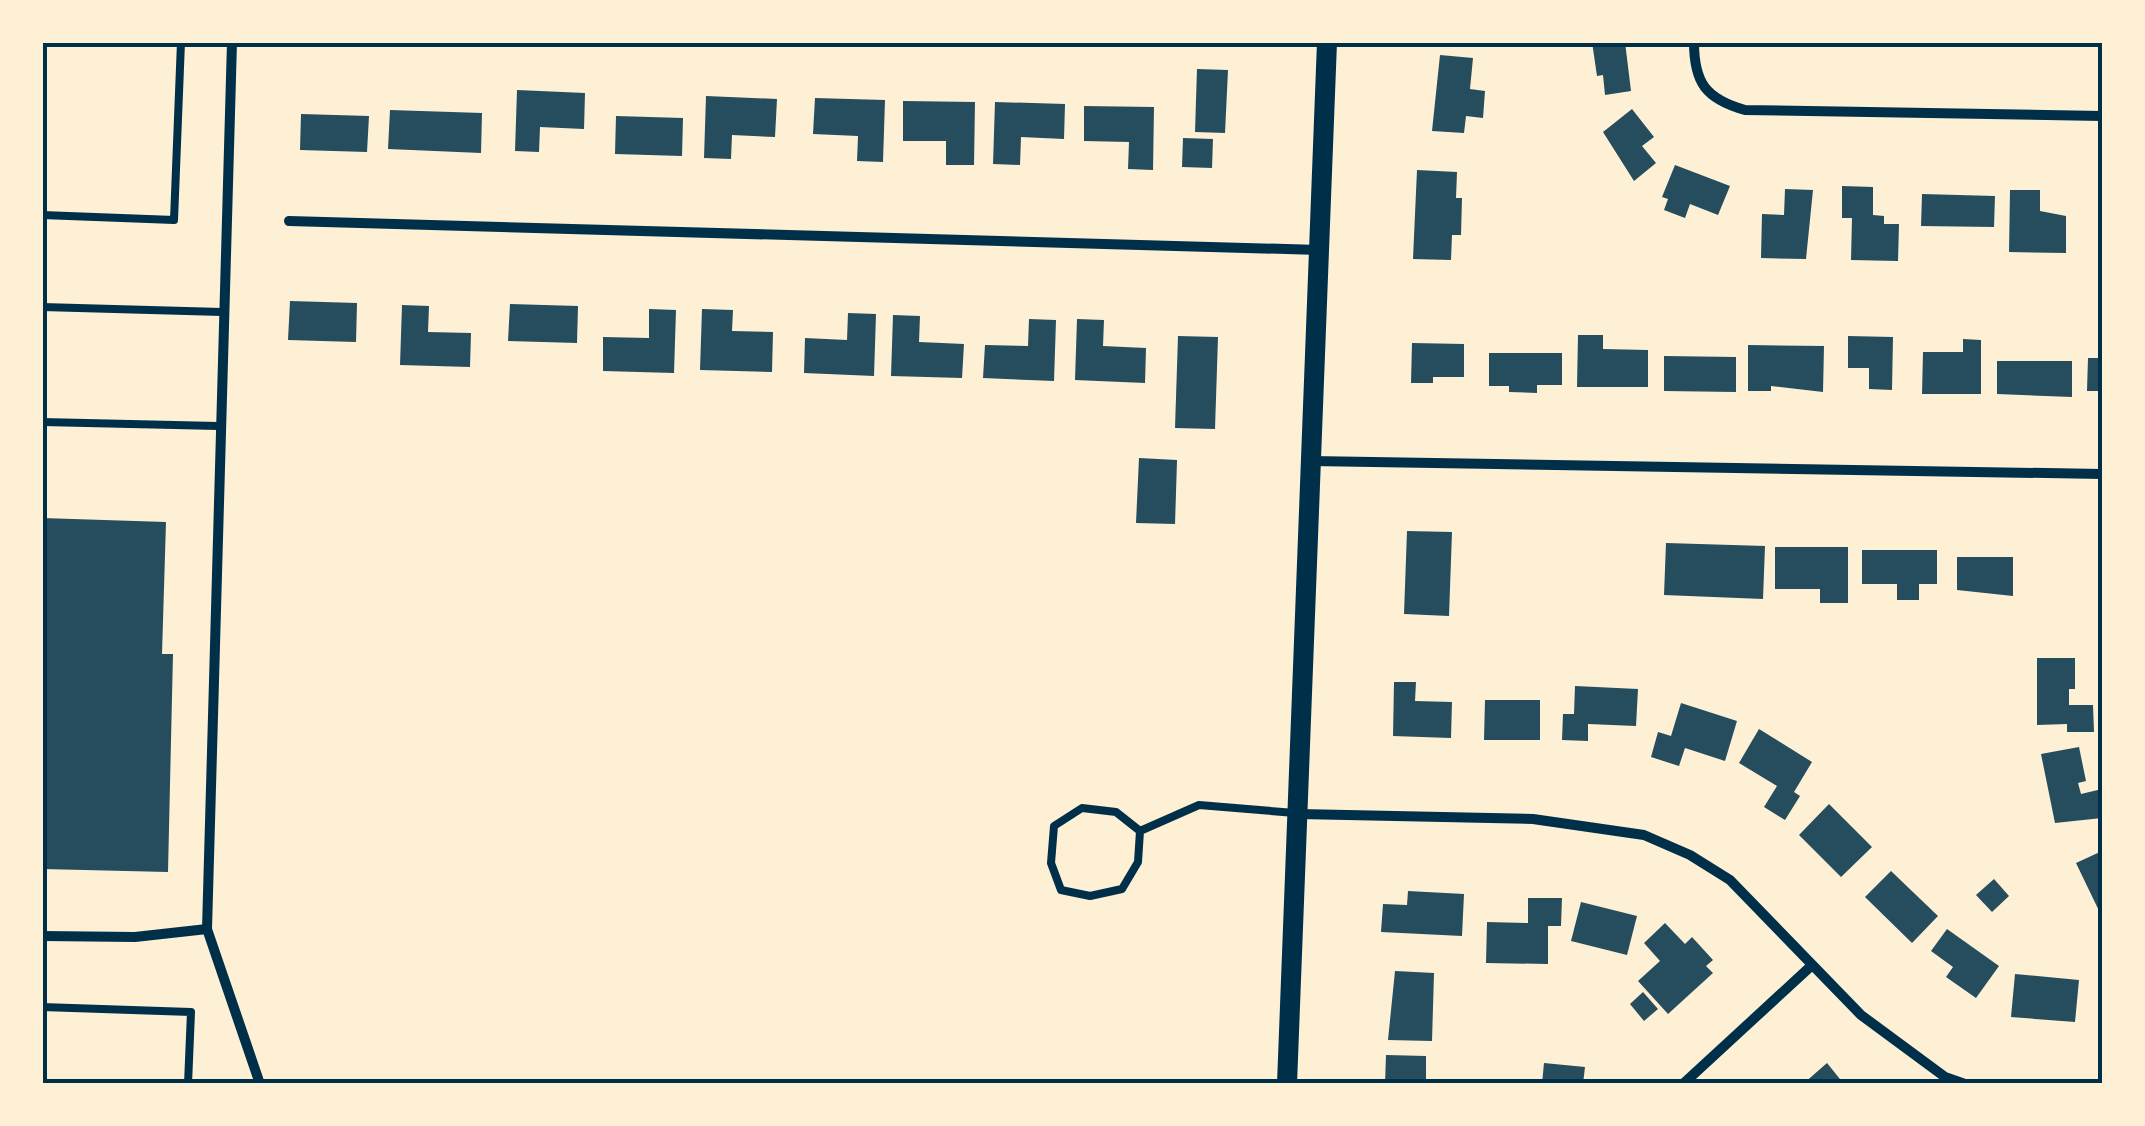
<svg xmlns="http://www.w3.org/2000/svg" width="2145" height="1126" viewBox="0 0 2145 1126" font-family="Lato,sans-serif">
<rect width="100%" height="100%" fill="#fdf0d5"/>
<g fill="#264d5e">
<polygon points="1592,42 1625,42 1631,91 1605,95 1603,75 1597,76"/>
<polygon points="1440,55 1473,58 1470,89 1485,91 1483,118 1466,116 1464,133 1432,131"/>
<polygon points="1197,69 1228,70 1225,133 1195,132"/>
<polygon points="517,90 585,93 584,129 540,127 539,152 515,151"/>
<polygon points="706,96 777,99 775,137 732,135 731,159 704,158"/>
<polygon points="815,98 885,100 883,162 857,161 858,136 813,134"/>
<polygon points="903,101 975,102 974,165 946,165 946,141 903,141"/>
<polygon points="995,102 1065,104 1064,139 1021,137 1020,165 993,164"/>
<polygon points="1084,106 1154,107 1153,170 1128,169 1129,142 1084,141"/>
<polygon points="1632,109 1654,137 1642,146 1656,163 1634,181 1603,132"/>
<polygon points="390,110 482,113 481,153 388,149"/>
<polygon points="301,114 369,116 367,152 300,150"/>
<polygon points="616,116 683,118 682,156 615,154"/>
<polygon points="1183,138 1213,139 1212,168 1182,167"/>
<polygon points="1675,165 1730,186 1718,215 1690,204 1685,218 1664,210 1668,199 1662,197"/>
<polygon points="1417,170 1457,172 1456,198 1462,198 1461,235 1452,235 1451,260 1413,259"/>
<polygon points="1842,186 1873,187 1873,215 1884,216 1884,224 1899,224 1898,261 1851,260 1852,218 1842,218"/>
<polygon points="1785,189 1813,190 1806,259 1761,258 1762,214 1784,215"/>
<polygon points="2010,190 2040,190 2040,211 2066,216 2066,253 2009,252"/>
<polygon points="1922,194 1995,196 1994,227 1921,226"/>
<polygon points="290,301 357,303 356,342 288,340"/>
<polygon points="510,304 578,306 577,343 508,341"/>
<polygon points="402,305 429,306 428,332 471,333 470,367 400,365"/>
<polygon points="649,309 676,310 674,373 603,371 603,337 649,338"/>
<polygon points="702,309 733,310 732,331 773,332 772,372 700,370"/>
<polygon points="848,313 876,314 874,376 804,373 805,338 847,340"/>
<polygon points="893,315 920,316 919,342 964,344 962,378 891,376"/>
<polygon points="1029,319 1056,320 1054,381 983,378 985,345 1028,346"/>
<polygon points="1077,319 1104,320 1103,346 1146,348 1145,383 1075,380"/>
<polygon points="1578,335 1603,335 1603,349 1648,350 1648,387 1577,387"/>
<polygon points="1178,336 1218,337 1215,429 1175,428"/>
<polygon points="1848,336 1893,337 1892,390 1869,389 1869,368 1848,368"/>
<polygon points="1963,339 1981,340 1981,394 1922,394 1923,352 1963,352"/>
<polygon points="1412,343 1464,344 1464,377 1433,377 1433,383 1411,383"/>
<polygon points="1748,345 1824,346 1823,392 1771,386 1771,391 1748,391"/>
<polygon points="1489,353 1562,353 1562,385 1537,385 1537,393 1509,392 1509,386 1489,386"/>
<polygon points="1664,356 1736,357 1736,392 1664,391"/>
<polygon points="2088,358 2102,358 2102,391 2087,391"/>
<polygon points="1997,361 2072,361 2072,397 1997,394"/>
<polygon points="1139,458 1177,460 1175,524 1136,523"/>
<polygon points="42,518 166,522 162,654 173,654 168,872 42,869"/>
<polygon points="1407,531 1452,532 1449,616 1404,614"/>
<polygon points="1666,543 1765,546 1763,599 1664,595"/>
<polygon points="1775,547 1848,547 1848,603 1820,603 1820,589 1775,589"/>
<polygon points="1862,550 1937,550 1937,584 1919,584 1919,600 1897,600 1897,584 1862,584"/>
<polygon points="1957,557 2013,557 2013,596 1957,590"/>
<polygon points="2037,658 2075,658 2075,689 2069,689 2069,705 2093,705 2094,732 2067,732 2067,724 2037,725"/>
<polygon points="1394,682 1416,682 1415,701 1452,702 1451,738 1393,736"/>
<polygon points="1575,686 1638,689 1636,726 1588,724 1588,741 1562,740 1563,714 1574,714"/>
<polygon points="1485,700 1540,700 1540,740 1484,740"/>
<polygon points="1681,703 1737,721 1725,761 1685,748 1679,766 1651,757 1658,732 1671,736"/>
<polygon points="1759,729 1812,762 1794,792 1800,796 1785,820 1764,807 1777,786 1739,763"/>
<polygon points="2079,747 2086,781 2078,783 2081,794 2102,789 2102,818 2055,823 2041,754"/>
<polygon points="1829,804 1872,847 1841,877 1799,835"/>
<polygon points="2102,851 2102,917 2076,863"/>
<polygon points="1891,871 1938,916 1912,943 1865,897"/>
<polygon points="1994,879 2009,896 1992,912 1976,895"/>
<polygon points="1408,891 1464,894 1462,936 1381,932 1383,904 1407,905"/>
<polygon points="1528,898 1562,898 1561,926 1548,926 1548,964 1486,963 1487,922 1528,923"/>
<polygon points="1581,902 1637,916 1627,955 1571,941"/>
<polygon points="1665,923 1685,944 1692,937 1713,960 1706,966 1713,973 1668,1014 1638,981 1660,961 1644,943"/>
<polygon points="1947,929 1999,966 1976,998 1946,977 1953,967 1931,951"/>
<polygon points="1395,971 1434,973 1432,1041 1388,1040"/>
<polygon points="2015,974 2079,980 2075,1022 2011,1017"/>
<polygon points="1643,992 1658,1009 1644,1021 1630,1004"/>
<polygon points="1386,1055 1426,1056 1426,1084 1385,1084"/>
<polygon points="1544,1063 1585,1067 1583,1084 1542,1084"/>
<polygon points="1827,1063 1844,1084 1803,1084"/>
</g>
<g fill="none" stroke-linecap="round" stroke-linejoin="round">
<g stroke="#003049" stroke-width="8">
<polyline points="42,215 174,220 181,42"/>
<polyline points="42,307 222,312"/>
<polyline points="42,422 218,426"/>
<polyline points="1140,831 1116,812 1082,808 1054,826 1051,863 1061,890 1090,896 1122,889 1138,862 1140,831 1199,805 1295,813"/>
<polyline points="42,1007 191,1012 188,1084"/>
</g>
<g stroke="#003049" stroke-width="10">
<polyline points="232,42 207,929 260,1084"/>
<path d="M1694 42C1694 83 1706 99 1745 110L2102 116"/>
<polyline points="289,221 1319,250"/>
<polyline points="1311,461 2102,474"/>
<polyline points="1299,814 1533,819 1644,835 1690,855 1730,880 1861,1015 1945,1077 1965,1084"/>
<polyline points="42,936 135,937 207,929"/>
<polyline points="1683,1084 1810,967"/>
</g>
<polyline stroke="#003049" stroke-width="20" points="1287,1084 1327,42"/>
</g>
<rect width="2145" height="1126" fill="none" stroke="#fdf0d5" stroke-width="90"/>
<rect x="45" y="45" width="2055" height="1036" fill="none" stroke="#003049" stroke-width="4"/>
</svg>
